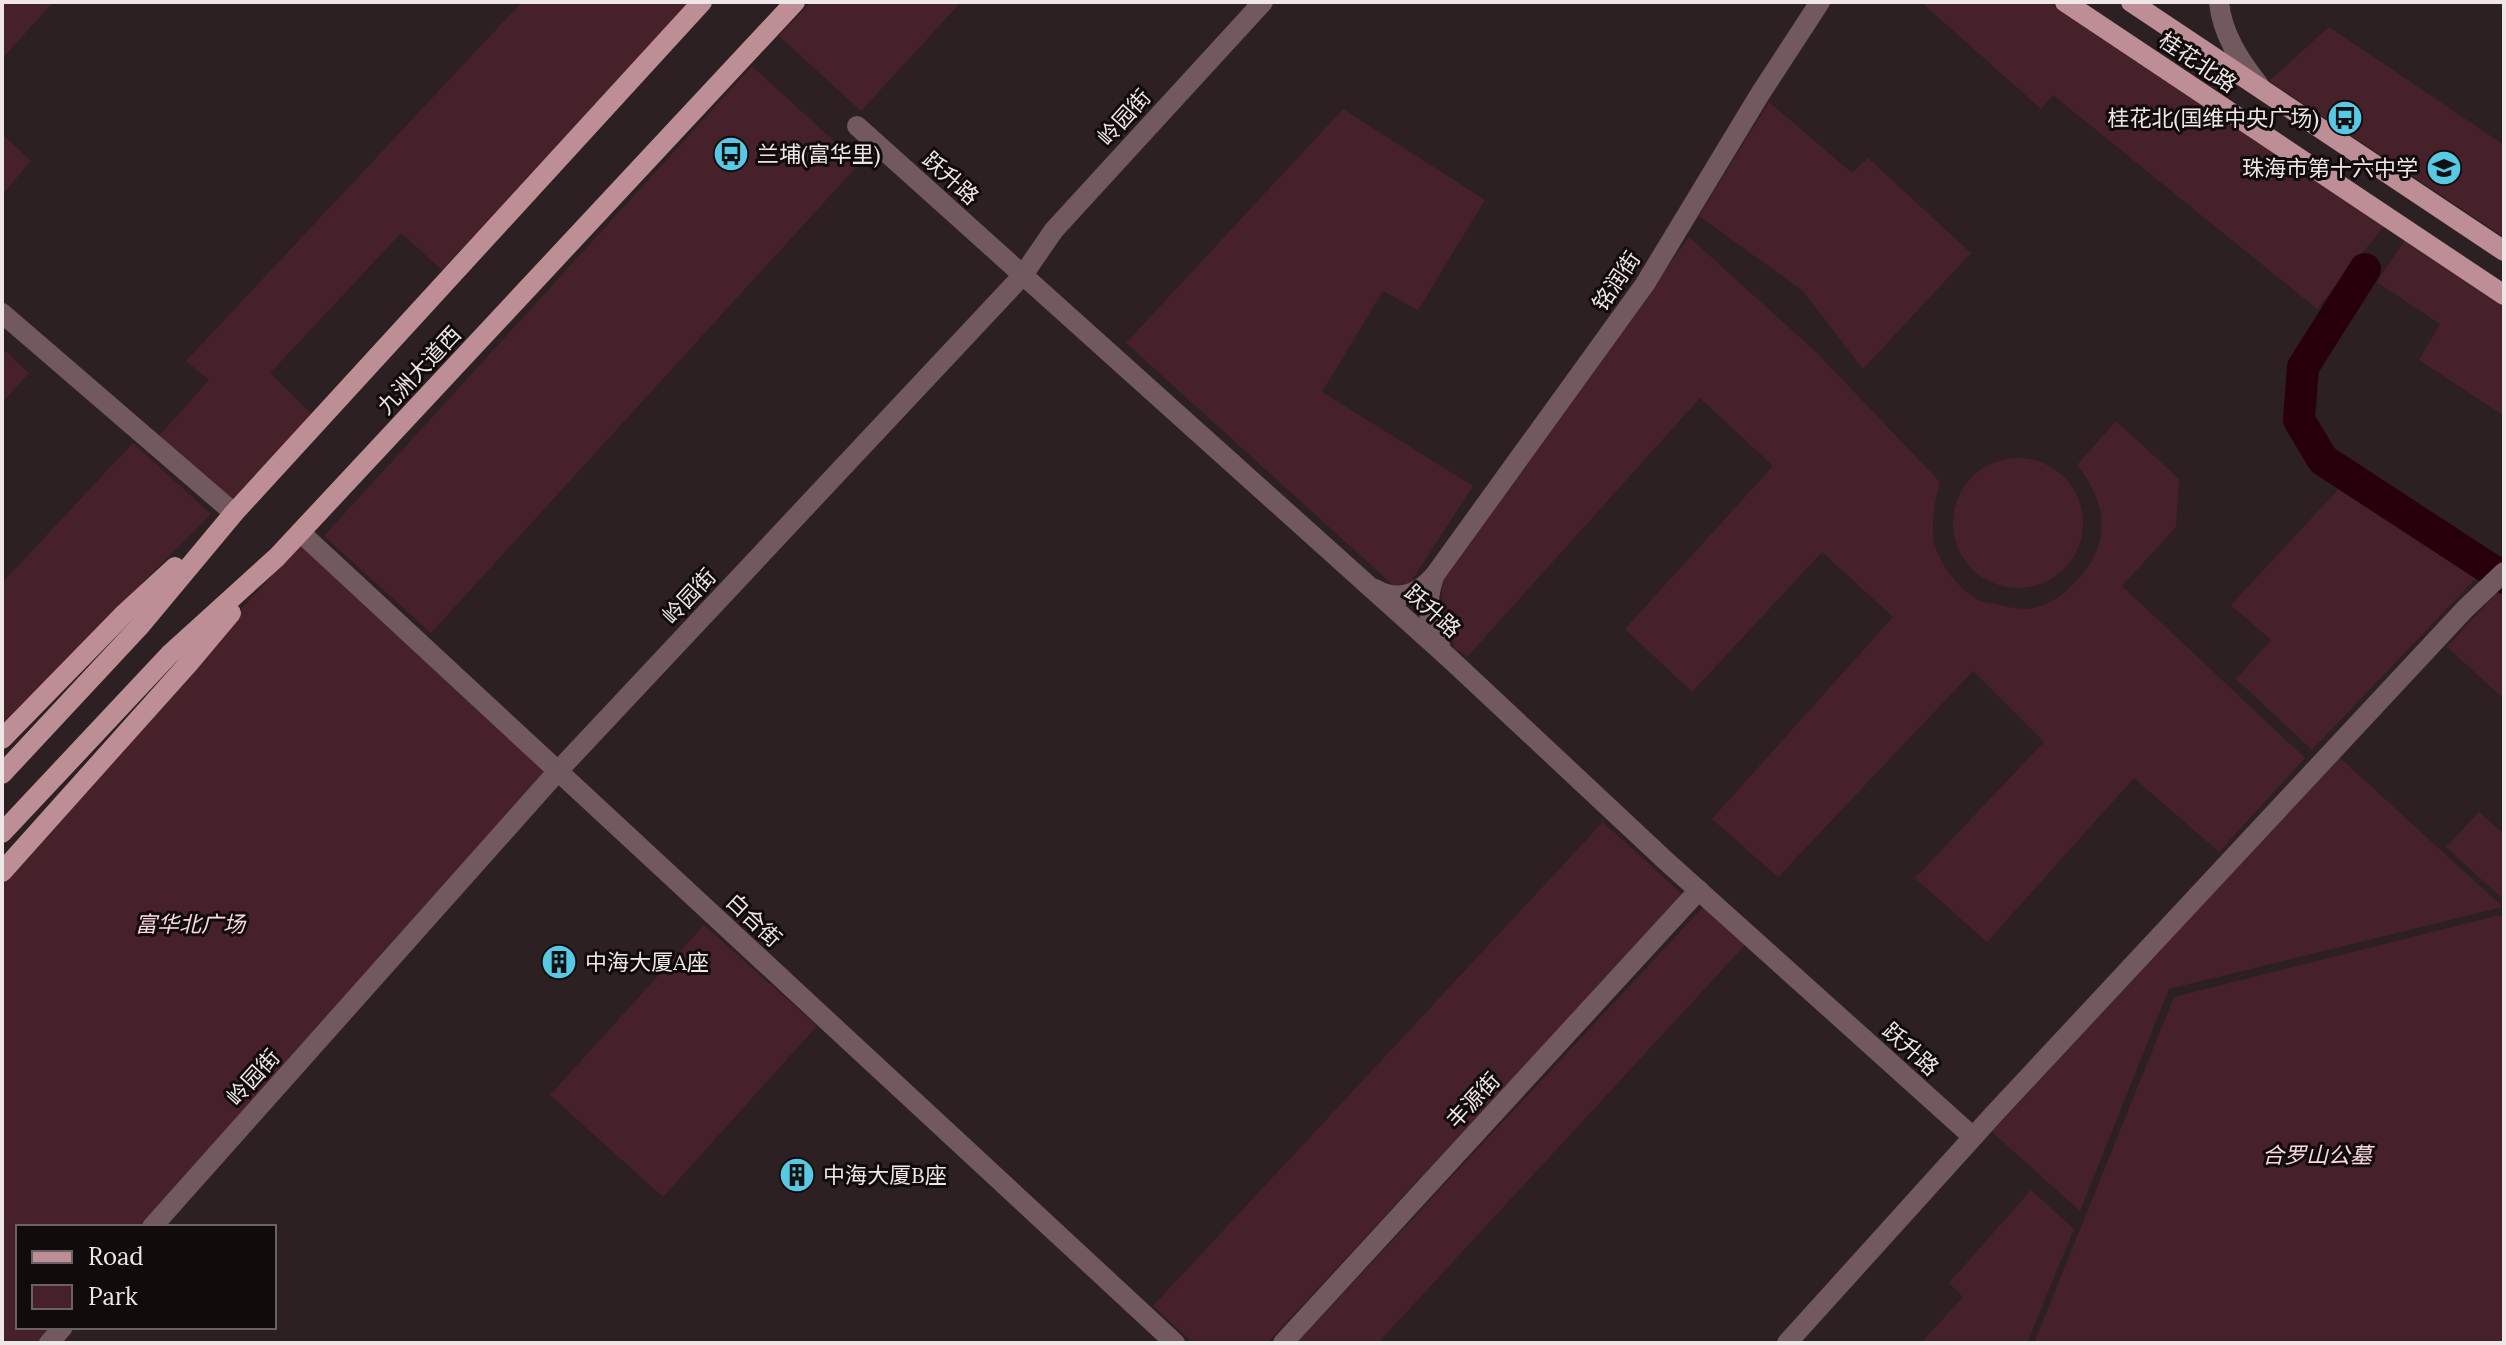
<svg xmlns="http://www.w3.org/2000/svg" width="2506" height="1345" viewBox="0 0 2506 1345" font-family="Lora,'Noto Sans SC',serif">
<rect width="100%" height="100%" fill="#2c2022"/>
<g fill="#47212a">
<polygon points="2,2 53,2 2,59"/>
<polygon points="522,2 690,2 442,270 401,233 270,373 313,415 233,500 159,436 209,380 186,361"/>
<polygon points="811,2 961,2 861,111 779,36"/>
<polygon points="1921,2 2049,2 2384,226 2317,309 2053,95 2041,109"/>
<polygon points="2329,27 2504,145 2504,237 2269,81"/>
<polygon points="752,66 859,164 431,633 324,536"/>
<polygon points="1769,102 1852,173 1868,158 1971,253 1863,369 1803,291 1699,216"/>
<polygon points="1343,109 1485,200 1418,310 1383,291 1322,392 1473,486 1403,594 1126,343"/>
<polygon points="2,134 31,161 2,195"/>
<path d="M1689 237 1816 352 1940 482C1935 500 1932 517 1933 536 1935 559 1958 589 1978 600 1983 602 1990 603 1995 604 2007 607 2026 611 2038 607 2056 601 2069 590 2082 575 2112 539 2105 500 2077 465L2116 421 2179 479 2176 527 2122 586 2305 758 2219 852 2134 778 1987 942 1915 878 2044 742 1973 671 1778 877 1712 819 1893 617 1822 552 1692 692 1625 629 1773 466 1700 398 1468 656 1455 649 1442 612V581Z"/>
<polygon points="2407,237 2504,302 2504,416 2419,360 2440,324 2377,282"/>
<polygon points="2,348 29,373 2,403"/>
<polygon points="133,443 211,514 122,603 2,733 2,583"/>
<circle cx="2018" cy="523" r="65"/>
<polygon points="2345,482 2480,574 2312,750 2236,679 2271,640 2231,605"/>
<polygon points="305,539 557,771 151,1227 18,1227 18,1327 62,1327 48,1343 2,1343 2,873"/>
<polygon points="2501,588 2504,590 2504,699 2447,647"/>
<polygon points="2339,757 2503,907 2169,989 2080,1211 1992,1132"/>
<polygon points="2479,812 2504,834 2504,900 2446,847"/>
<polygon points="1603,822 1683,895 1267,1343 1193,1343 1153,1306"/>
<polygon points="1703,907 1745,945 1378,1343 1297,1343"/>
<polygon points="2500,915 2504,917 2504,1343 2034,1343 2174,997"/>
<polygon points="704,925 817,1026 663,1197 550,1095"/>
<polygon points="2031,1190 2074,1229 2027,1343 1921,1343 1963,1297 1949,1283"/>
</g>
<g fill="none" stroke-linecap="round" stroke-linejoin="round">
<polyline stroke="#28000c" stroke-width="32" points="2365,269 2303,367 2299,420 2323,460 2504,578"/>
<g stroke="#71595d" stroke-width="20">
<path d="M2219 2C2222 34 2240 61 2259 85"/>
<polyline points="857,126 1449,658 1666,861 1973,1137"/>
<polyline points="2,313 234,513"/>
<polyline points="300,532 1175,1343"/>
<polyline points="1434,576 1645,284 1760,94 1820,2"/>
<path d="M1375 589C1398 602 1417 595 1434 576 1426 602 1426 621 1440 645"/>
<polyline points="152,1227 558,771 1023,275 1054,230 1263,2"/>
<polyline points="49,1343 63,1327"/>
<polyline points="1283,1343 1699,890"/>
<polyline points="1787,1343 1994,1114 2465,609 2504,572"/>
</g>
<g stroke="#be8e97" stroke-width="20">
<polyline points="2065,2 2504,295"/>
<polyline points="2131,2 2504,251"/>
<polyline points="2,739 125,613 175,567"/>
<polyline points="2,774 139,627 234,513 702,2"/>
<polyline points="2,833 169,655 277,557 795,2"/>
<polyline points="2,872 189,663 231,613"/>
</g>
</g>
<defs>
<symbol id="bus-disc" viewBox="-11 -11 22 22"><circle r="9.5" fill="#58c9e4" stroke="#110b0c"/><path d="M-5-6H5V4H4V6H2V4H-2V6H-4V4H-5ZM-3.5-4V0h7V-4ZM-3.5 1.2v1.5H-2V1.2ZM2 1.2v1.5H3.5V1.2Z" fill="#111"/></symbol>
<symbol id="school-disc" viewBox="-11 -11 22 22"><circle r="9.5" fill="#58c9e4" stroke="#110b0c"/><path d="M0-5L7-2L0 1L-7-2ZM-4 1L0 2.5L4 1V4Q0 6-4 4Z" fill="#111"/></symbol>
<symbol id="building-disc" viewBox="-11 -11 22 22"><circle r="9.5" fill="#58c9e4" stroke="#110b0c"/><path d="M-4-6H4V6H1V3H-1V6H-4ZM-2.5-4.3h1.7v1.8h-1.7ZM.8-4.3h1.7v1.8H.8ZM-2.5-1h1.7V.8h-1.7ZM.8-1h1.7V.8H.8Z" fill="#111"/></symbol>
</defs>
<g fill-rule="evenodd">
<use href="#bus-disc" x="2325" y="98" width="40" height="40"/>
<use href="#bus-disc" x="711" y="134" width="40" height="40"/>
<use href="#school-disc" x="2424" y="148" width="40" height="40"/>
<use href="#building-disc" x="539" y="942" width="40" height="40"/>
<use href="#building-disc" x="777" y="1155" width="40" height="40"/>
</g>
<g text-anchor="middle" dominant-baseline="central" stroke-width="6" stroke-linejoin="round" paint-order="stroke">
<g font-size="22" fill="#eee6e7" stroke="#110b0c">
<text transform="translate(2198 62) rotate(34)">桂花北路</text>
<text transform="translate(1124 117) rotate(-48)">岭园街</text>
<text transform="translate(951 178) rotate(42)">跃升路</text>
<text transform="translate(1616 281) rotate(-56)">铭润街</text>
<text transform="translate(419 370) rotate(-47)">九洲大道西</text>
<text transform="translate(689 596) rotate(-47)">岭园街</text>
<text transform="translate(1433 611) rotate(42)">跃升路</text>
<text transform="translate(754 920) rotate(43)">白合街</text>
<text transform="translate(1911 1049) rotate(42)">跃升路</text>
<text transform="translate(253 1077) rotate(-48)">岭园街</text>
<text transform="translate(1473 1100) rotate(-47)">丰源街</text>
</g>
<g font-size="22" fill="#eee6e7" stroke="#110b0c" text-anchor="start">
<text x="2319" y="118" text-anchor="end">桂花北(国维中央广场)</text>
<text x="757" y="154">兰埔(富华里)</text>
<text x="2418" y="168" text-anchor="end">珠海市第十六中学</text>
<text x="585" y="962">中海大厦A座</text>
<text x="823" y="1175">中海大厦B座</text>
</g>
<g font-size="22" font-style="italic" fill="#fbd7de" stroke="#110b0c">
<text x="190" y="924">富华北广场</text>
<text x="2317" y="1155">合罗山公墓</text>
</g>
</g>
<rect width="2506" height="1345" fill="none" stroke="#eee6e7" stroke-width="8"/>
<rect x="16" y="1225" width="260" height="104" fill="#110b0c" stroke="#696364" stroke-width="2"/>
<rect x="32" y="1251" width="40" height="12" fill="#be8e97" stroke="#696364" stroke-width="2"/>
<text x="88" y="1265" font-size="24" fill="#eee6e7">Road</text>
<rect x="32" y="1285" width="40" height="24" fill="#47212a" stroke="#696364" stroke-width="2"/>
<text x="88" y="1305" font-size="24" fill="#eee6e7">Park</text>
</svg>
